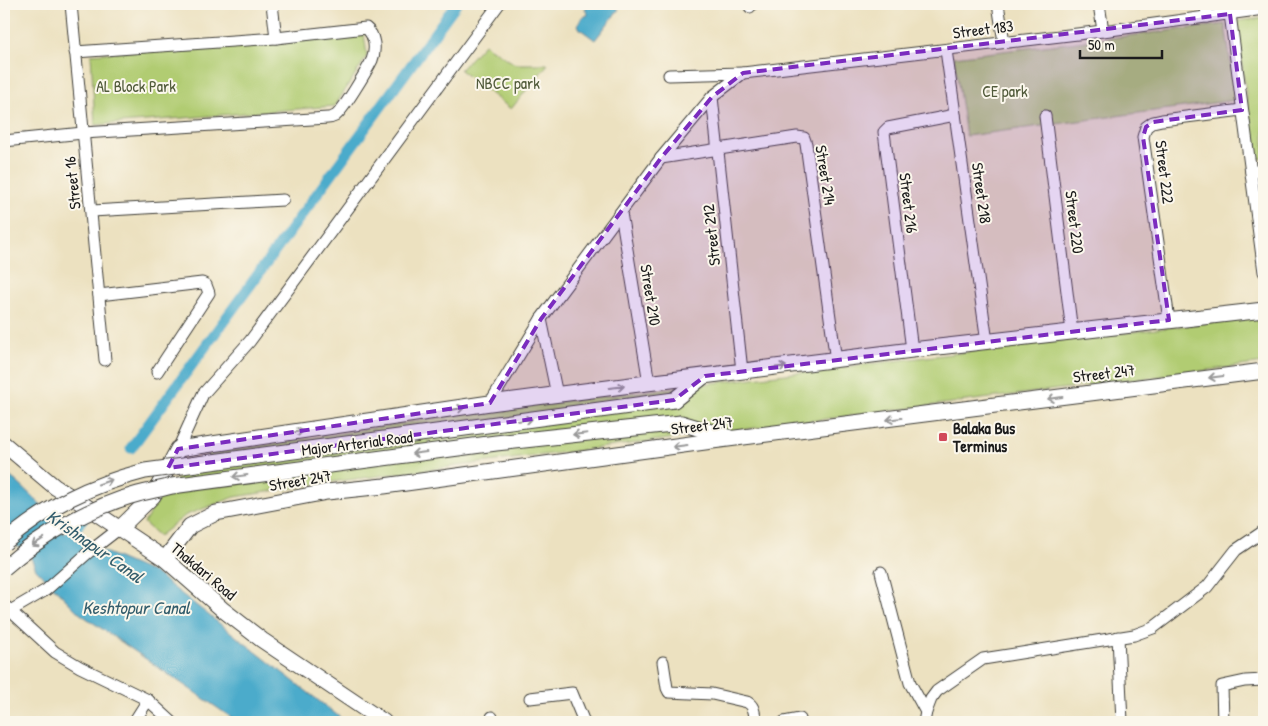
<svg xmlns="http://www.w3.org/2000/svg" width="1268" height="726" viewBox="0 0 1268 726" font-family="'Patrick Hand',sans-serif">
<rect width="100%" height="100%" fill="#fbf7ec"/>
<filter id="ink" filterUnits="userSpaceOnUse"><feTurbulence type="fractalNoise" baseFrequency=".02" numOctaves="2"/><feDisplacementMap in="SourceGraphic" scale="10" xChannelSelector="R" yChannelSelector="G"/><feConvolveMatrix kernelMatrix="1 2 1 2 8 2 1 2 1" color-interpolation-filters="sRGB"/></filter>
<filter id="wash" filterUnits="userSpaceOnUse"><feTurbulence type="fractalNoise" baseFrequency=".0096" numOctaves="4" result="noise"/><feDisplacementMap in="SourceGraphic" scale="20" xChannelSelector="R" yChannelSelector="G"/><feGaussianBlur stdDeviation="1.12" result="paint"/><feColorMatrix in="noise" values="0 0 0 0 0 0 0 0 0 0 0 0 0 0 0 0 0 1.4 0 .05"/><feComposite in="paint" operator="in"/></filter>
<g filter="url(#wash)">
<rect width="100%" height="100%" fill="#ece1c0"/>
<g fill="#b1cc72" stroke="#667447">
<polygon points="1264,18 1264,158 1255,160 1236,21"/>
<polygon points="1225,24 1236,100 966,136 954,57"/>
<polygon points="364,34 367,56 335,106 95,125 91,54"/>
<polygon points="484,44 515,64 548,64 511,109 460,70"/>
<path d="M1264 316V363L324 483 235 497 186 515 159 536 144 523C161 494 180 472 209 454L473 412Z"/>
</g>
<g fill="#4cabcb" stroke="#346474">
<polygon points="588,4 611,4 619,9 595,40 580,29 578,25 582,17 588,15 585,9"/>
<polygon points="4,472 17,482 53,516 65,535 156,574 346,722 238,722 79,613 36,569 28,552 4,540"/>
</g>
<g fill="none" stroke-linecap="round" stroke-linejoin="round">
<g stroke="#4cabcb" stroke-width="11">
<polyline points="131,448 456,4"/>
<polyline points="64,545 82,519"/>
</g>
</g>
</g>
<g filter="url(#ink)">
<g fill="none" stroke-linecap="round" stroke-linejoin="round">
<defs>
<g id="minor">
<polyline points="71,4 105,360"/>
<polyline points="272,4 276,38"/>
<polyline points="998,4 1004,42"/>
<polyline points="1099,4 1103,31"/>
<polyline points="1206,4 1207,17"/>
<polyline points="750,7 752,4"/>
<polyline points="1230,14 1264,272"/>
<polyline points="946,50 987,342"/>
<polyline points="669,75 743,73"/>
<polyline points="712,97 742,371"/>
<polyline points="1045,116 1072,332"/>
<path d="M4 141 83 133 328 118C330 118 333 117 335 116 343 111 367 70 372 60 376 50 375 35 366 28L276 38 75 52"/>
<polyline points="661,158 797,137 804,138 806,144 836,361"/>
<polyline points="1251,172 1264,170"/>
<polyline points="92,211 283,200"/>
<polyline points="621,213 649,383"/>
<polyline points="99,295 202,283 206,285 209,293 157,372"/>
<polyline points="541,319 557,395"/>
<polyline points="1169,320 1143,137 1146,127 1153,122 1162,120 1242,110"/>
<polyline points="912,350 884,132 888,128 955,115"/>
<polyline points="490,403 541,319 661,158 712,97 743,73 1103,31 1264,9"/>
<polyline points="178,449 203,394 250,341 499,4"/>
<polyline points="881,572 910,683 926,712"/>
<polyline points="4,605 55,652 80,667 148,700 172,722"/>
<polyline points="5,614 46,590 89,552 120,528"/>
<polyline points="1118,637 1122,722"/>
<path d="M663 662 667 688 669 692 712 694 747 702C755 706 754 714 756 722"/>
<polyline points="530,698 572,693 584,722"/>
<polyline points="134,722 148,700"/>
<polyline points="491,722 492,717"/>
<polyline points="784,722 800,719"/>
<polyline points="924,722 926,712 931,699 937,691 983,659 1134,635 1153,628 1207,587 1236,550 1264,531"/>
<polyline points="1223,722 1222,686 1245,681 1264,680"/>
</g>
<g id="tertiary">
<polyline points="674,400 704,376"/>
<polyline points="681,423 728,437"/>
<polyline points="4,444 55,487 78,501 165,559 222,609 262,640 384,722"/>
<polyline points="120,528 153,496 178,449 490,403 631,385 912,350 1264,310"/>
<polyline points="165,559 190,526 216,513 327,492 384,486 712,441 1264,371"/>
</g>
</defs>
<use href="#minor" stroke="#3b3a35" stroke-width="13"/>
<use href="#tertiary" stroke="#3b3a35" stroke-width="17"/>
<use href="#minor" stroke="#fff" stroke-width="11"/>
<use href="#tertiary" stroke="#fff" stroke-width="15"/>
<defs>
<g id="tertiary-bridge">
<path d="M4 543C47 506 90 485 145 471L674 400"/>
<path d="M4 568C40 536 92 506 138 494 149 491 161 489 172 486L496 443 681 423"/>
</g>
</defs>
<use href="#tertiary-bridge" stroke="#3b3a35" stroke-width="17" stroke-linecap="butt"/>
<use href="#tertiary-bridge" stroke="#fff" stroke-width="15"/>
</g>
<defs><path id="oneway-shaft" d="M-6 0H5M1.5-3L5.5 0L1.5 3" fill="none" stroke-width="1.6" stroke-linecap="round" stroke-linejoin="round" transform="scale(1.25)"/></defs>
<g stroke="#999">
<use href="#oneway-shaft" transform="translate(779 367) rotate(-7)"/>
<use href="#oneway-shaft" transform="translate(1216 377) rotate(173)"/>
<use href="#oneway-shaft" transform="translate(617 387) rotate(-7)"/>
<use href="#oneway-shaft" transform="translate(1055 398) rotate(172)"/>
<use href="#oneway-shaft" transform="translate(457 409) rotate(-9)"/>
<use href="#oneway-shaft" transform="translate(894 419) rotate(173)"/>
<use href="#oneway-shaft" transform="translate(525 420) rotate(-8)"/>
<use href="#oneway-shaft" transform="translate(296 432) rotate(-8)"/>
<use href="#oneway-shaft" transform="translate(580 434) rotate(174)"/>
<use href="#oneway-shaft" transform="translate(680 446) rotate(173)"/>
<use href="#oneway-shaft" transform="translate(419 453) rotate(173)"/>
<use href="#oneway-shaft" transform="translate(240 476) rotate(172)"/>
<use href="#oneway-shaft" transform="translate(105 482) rotate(-19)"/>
<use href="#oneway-shaft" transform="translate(38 542) rotate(147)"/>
</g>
</g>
<path fill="#7b2cbf" fill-opacity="0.2" stroke="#7b2cbf" stroke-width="4" stroke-dasharray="10 6" stroke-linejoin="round" d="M1230 14 1242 110 1153 122 1146 127 1143 137 1169 320 705 376 674 400 168 468 178 449 490 403 541 319 661 158 712 97 743 73Z"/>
<rect fill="#d1495b" stroke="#fbf7ec" stroke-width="2" x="938" y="432" width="10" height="10" rx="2.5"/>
<g text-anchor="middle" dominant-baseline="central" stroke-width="4" stroke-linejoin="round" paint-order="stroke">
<g font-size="16" fill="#1c1c1c" stroke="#fbf7ec">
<text transform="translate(983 29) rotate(-7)">Street 183</text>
<text transform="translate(1165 172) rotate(83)">Street 222</text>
<text transform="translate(826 175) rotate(81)">Street 214</text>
<text transform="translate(72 183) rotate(-96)">Street 16</text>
<text transform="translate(982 193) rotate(82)">Street 218</text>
<text transform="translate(909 203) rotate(83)">Street 216</text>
<text transform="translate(1075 222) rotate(83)">Street 220</text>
<text transform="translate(711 235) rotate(-96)">Street 212</text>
<text transform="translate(651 295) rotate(81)">Street 210</text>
<text transform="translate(1104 373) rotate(-7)">Street 247</text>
<text transform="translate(702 425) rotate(-7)">Street 247</text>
<text transform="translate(357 443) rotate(-7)">Major Arterial Road</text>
<text transform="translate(300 480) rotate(-10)">Street 247</text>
<text transform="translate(204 571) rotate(40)">Thakdari Road</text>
</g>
<g font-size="16" fill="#505a3a" stroke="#fbf7ec">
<text x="508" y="83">NBCC park</text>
<text x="136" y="86">AL Block Park</text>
<text x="1005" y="91">CE park</text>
</g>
<g font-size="16" font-weight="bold" fill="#1c1c1c" stroke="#fbf7ec" text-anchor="start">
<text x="953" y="428">Balaka Bus<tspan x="953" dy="18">Terminus</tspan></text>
</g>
<g font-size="18" font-style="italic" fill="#325c6b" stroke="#fbf7ec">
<text transform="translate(95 546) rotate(35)">Krishnapur Canal</text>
<text x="136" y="607">Keshtopur Canal</text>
</g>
</g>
<rect width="1268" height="726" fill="none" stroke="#fbf7ec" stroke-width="20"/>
<path d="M1080 50v8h82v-8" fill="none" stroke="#1c1c1c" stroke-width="2.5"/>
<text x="1088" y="50" font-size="15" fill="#1c1c1c" stroke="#fbf7ec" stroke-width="4" paint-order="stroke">50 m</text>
</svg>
